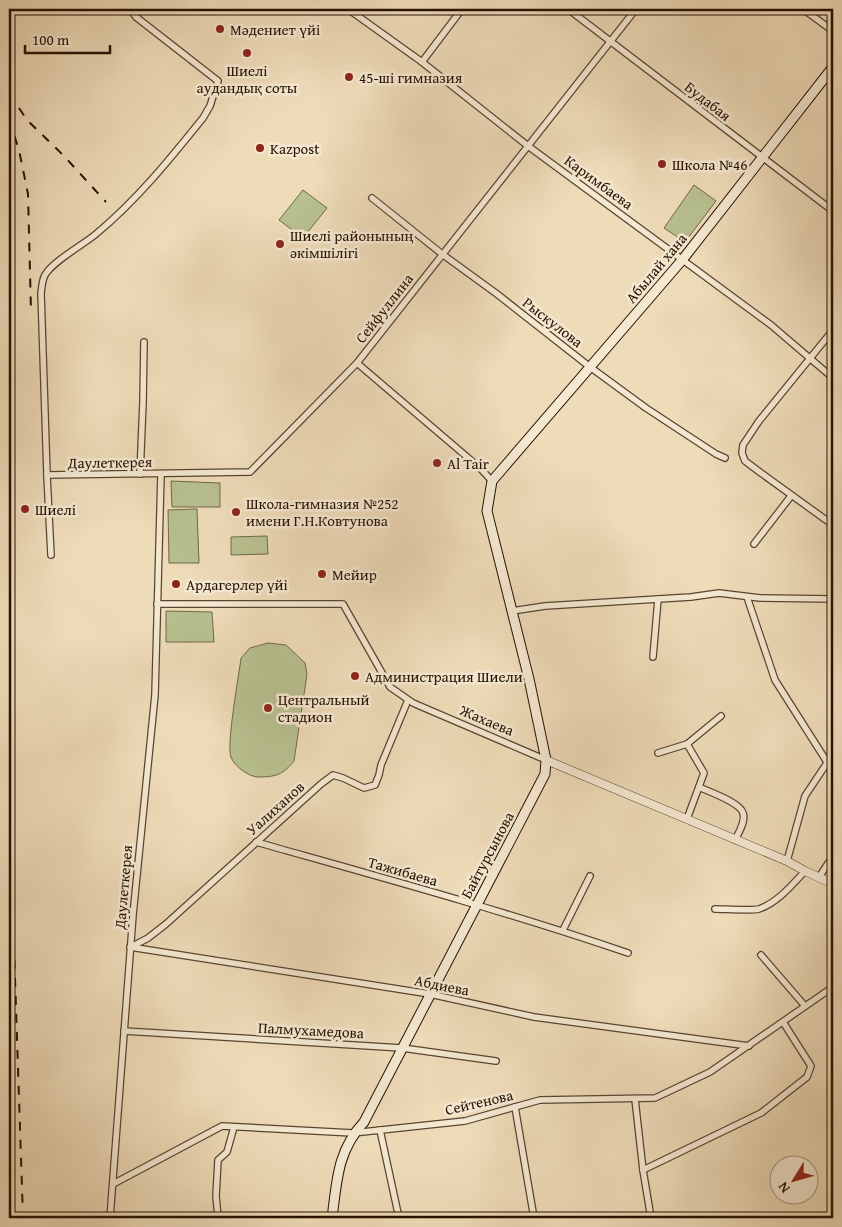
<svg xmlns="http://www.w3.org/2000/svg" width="842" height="1227" viewBox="0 0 842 1227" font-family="'Gentium Book Plus',serif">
<rect width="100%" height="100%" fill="#eedbb8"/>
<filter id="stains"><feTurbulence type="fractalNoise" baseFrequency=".004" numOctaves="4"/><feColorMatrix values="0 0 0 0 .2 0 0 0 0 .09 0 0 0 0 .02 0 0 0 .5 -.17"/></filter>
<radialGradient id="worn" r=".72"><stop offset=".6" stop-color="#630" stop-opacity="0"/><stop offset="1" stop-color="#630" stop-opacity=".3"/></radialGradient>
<g fill="#b8c08f" stroke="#6f6848">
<polygon points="694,185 716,201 685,242 664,228"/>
<polygon points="303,190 327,208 303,238 279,220"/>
<polygon points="171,481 220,483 220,507 172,507"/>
<polygon points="197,509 199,563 169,563 168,510"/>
<polygon points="267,536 268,554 231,555 231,537"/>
<polygon points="166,611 212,612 214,642 166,642"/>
<path d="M268 643 286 645 305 663 307 674 294 761C283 775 275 777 258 777 249 777 234 766 231 757 226 746 239 675 241 658L250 648Z"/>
</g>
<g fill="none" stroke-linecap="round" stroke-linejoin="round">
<defs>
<g id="minor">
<path d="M130 9 136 17 218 81 210 106 203 118C170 159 137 200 96 234 83 245 53 261 45 275 42 280 42 287 41 293L47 475 250 472 357 363 636 9"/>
<polyline points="348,9 422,62 528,146 771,325 833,378"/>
<polyline points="568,9 833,211"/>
<polyline points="803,9 833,31"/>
<polyline points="422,62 462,9"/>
<polyline points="372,198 442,254 497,294 590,367 646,408 716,454 725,458"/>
<polyline points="833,330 759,421 743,445 742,453 745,461 761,473 833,525"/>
<polyline points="357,363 480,468 492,481"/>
<polyline points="140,474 143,402 144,342"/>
<polyline points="47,475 51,555"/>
<polyline points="754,544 791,496"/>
<polyline points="747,597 775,680 827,762"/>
<polyline points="157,604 343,604 390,687 413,703 546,760"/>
<polyline points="512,611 545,606 691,597 719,593 760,598 833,599"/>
<polyline points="653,657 658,599"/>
<polyline points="687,744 721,716"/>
<polyline points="658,753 687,744 704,773 687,819"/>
<path d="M699 787C709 792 740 802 743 813 746 821 739 832 735 840"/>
<path d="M256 842C380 877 505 911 628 953"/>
<polyline points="787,861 805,796 833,754"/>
<polyline points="819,877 833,856"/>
<path d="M715 909C724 909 752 911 759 909 777 903 792 885 805 871"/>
<polyline points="563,930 590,876"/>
<polyline points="130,947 430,994 534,1017 749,1046"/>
<polyline points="131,947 148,938 166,924 321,784 333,775 343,778 364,788 375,785 379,775 381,765 408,700"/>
<polyline points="761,955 805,1006"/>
<polyline points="124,1031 402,1048 496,1061"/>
<polyline points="635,1099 643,1170 651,1218"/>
<polyline points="515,1107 534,1218"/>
<polyline points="380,1130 399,1218"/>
<polyline points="643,1170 761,1113 807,1077 811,1066 783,1022"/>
<polyline points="113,1184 222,1126 353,1133 465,1121 540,1100 655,1098 710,1072 833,987"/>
<polyline points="110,1218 133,915 155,695 161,474"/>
<polyline points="218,1218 216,1196 218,1160 227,1152 234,1127"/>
</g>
<polyline id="tertiary" points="546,760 787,861 805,871 833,884"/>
<path id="secondary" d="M332 1218C337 1181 337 1151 364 1122L545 774 546 760 529 679 487 511 492 481 683 259 833 67"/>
</defs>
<use href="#minor" stroke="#584430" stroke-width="8"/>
<use href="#tertiary" stroke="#584430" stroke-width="9"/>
<use href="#secondary" stroke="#261102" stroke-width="11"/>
<use href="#minor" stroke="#f4e8d1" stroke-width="5.5"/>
<use href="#tertiary" stroke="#f4e8d1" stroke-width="8"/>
<use href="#secondary" stroke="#f4e8d1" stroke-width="9"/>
<g stroke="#261102" stroke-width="2" stroke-dasharray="9 9" stroke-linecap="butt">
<polyline points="9,93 27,120 64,156 106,202"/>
<polyline points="9,119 19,150 28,194 31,311"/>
<polyline points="9,798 23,1218"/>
<polyline points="9,1145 12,1172 14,1218"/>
</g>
</g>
<g fill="#8f2418" stroke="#f4e8d1" stroke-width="2">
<circle cx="220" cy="29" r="5"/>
<circle cx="247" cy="53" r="5"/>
<circle cx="349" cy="77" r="5"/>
<circle cx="260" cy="148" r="5"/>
<circle cx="662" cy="164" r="5"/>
<circle cx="280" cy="244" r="5"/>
<circle cx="437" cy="463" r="5"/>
<circle cx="25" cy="509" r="5"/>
<circle cx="236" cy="512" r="5"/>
<circle cx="322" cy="574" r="5"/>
<circle cx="176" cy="584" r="5"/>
<circle cx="355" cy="676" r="5"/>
<circle cx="268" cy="708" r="5"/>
</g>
<g text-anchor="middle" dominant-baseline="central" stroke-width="5" stroke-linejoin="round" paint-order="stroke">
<g font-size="15" fill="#261102" stroke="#f4e8d1" text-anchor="start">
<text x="230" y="29">Мәдениет үйі</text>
<text x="247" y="70" text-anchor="middle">Шиелі<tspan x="247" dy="17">аудандық соты</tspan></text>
<text x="359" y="77">45-ші гимназия</text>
<text x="270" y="148">Kazpost</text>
<text x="672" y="164">Школа №46</text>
<text x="290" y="235">Шиелі районының<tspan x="290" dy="17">әкімшілігі</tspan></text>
<text x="447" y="463">Al Tair</text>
<text x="246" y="503">Школа-гимназия №252<tspan x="246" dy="17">имени Г.Н.Ковтунова</tspan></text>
<text x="35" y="509">Шиелі</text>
<text x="332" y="574">Мейир</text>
<text x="186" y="584">Ардагерлер үйі</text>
<text x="365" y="676">Администрация Шиели</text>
<text x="278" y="699">Центральный<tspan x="278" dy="17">стадион</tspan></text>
</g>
<g font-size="15" fill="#261102" stroke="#f4e8d1">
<text transform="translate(708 101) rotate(38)">Будабая</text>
<text transform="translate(599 182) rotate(36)">Каримбаева</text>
<text transform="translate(656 268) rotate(-50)">Абылай хана</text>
<text transform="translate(384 308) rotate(-52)">Сейфуллина</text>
<text transform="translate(553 322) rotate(38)">Рыскулова</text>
<text transform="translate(110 462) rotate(-1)">Даулеткерея</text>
<text transform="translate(487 720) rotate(23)">Жахаева</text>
<text transform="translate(275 808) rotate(-42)">Уалиханов</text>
<text transform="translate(487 855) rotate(-62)">Байтурсынова</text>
<text transform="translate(403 871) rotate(16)">Тажибаева</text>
<text transform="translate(123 887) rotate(-85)">Даулеткерея</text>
<text transform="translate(442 985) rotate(11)">Абдиева</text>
<text transform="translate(311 1030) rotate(3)">Палмухамедова</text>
<text transform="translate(479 1102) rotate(-13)">Сейтенова</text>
</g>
</g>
<rect width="842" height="1227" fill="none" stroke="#eedbb8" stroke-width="30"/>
<rect x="10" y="10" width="822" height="1207" fill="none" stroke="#261102" stroke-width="2.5"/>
<rect x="15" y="15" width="812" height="1197" fill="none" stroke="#261102"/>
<g transform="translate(794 1180) rotate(233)"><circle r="24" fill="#f4e8d1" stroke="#a2927e"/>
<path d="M0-4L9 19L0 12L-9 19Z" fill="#8f2418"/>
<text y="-8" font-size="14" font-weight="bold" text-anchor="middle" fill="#261102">N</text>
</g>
<path d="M25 45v8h85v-8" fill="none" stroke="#261102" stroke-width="2.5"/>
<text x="32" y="45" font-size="15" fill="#261102" stroke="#f4e8d1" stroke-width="4" paint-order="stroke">100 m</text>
<rect width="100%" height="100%" filter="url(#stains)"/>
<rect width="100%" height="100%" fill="url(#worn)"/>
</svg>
